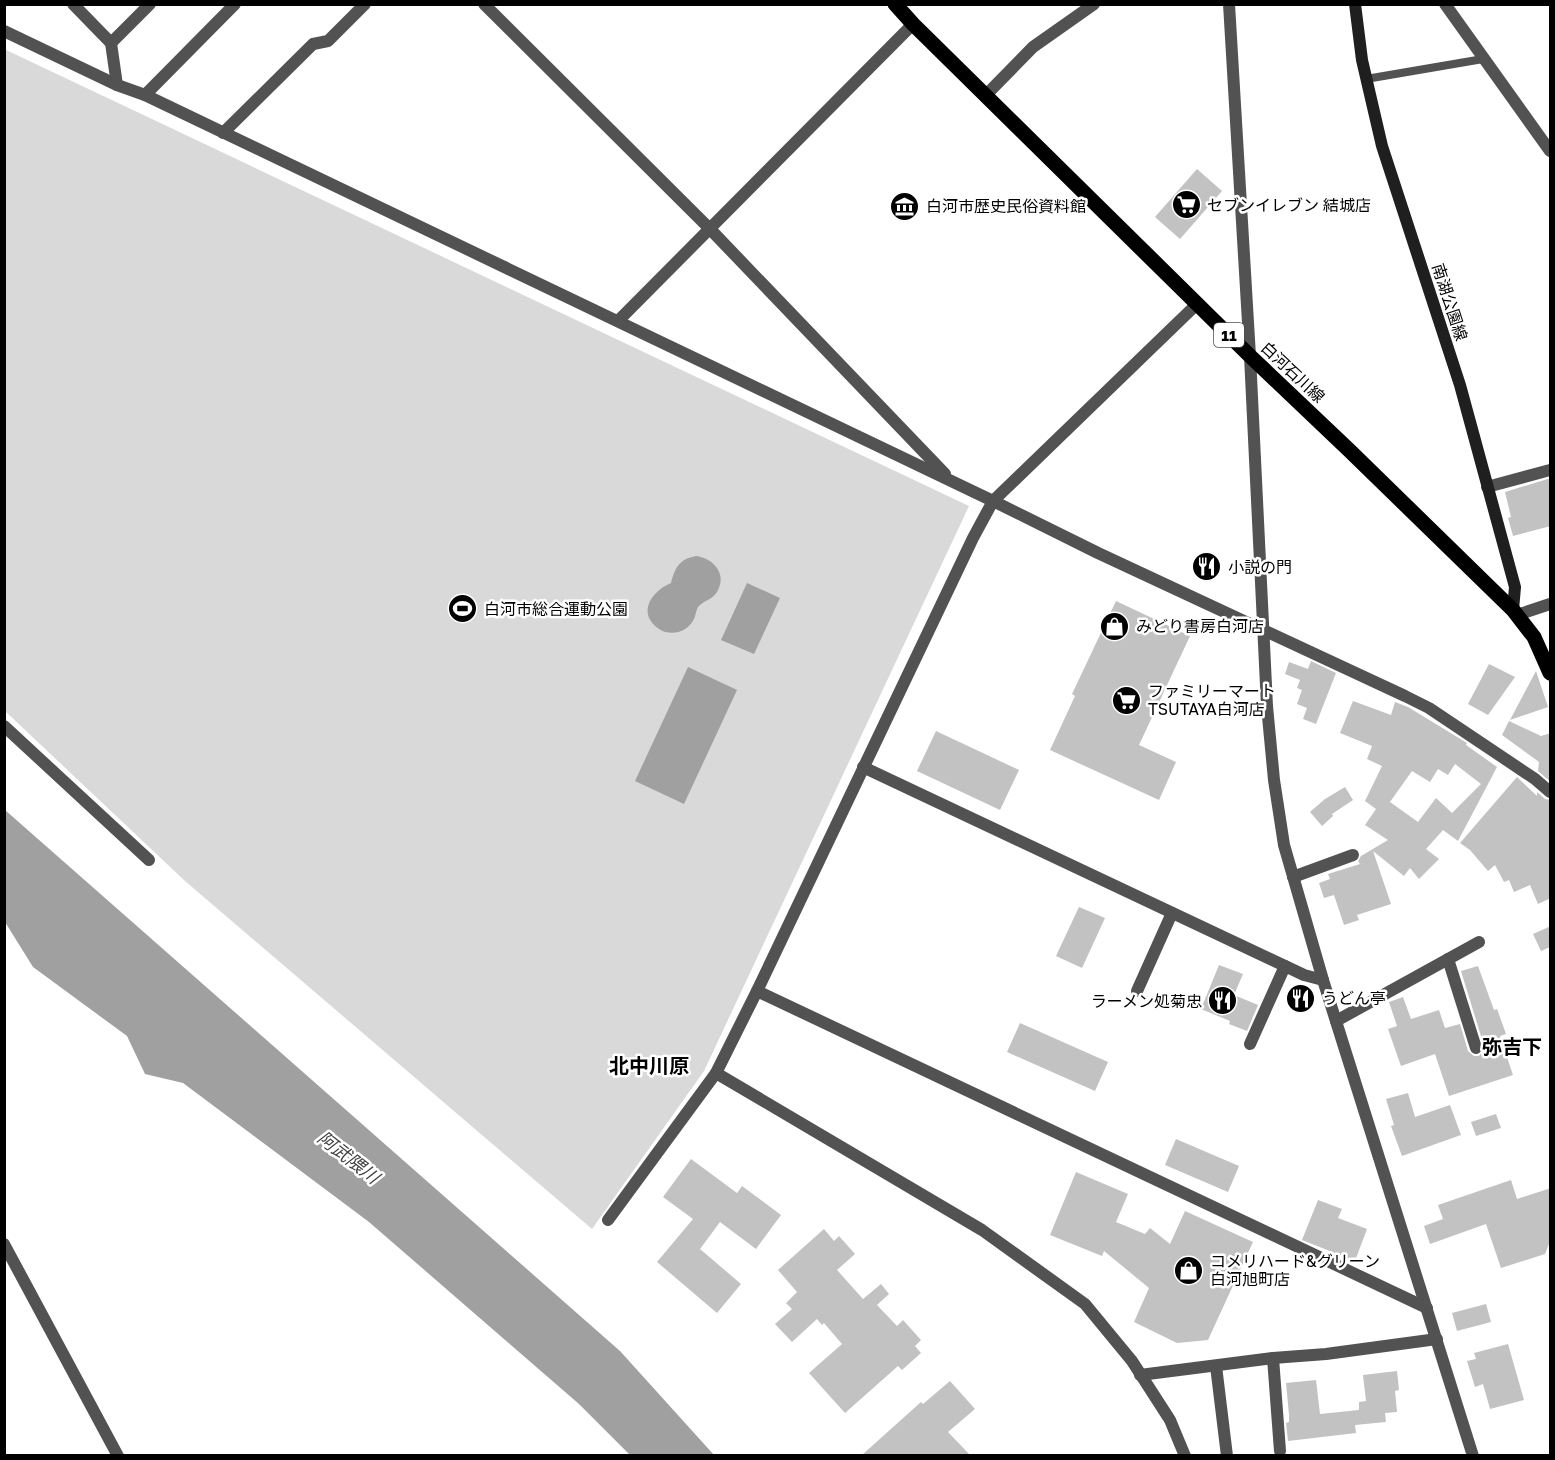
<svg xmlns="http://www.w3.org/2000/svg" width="1555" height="1460" viewBox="0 0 1555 1460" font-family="'Golos Text','Noto Sans JP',sans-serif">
<rect width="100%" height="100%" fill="#fff"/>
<polygon fill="#d9d9d9" points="4,49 969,506 704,1071 592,1229 185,881 5,711"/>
<g fill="#a0a0a0">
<path d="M696 556C713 558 728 574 717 592 713 599 705 600 699 606 696 609 696 615 694 619 688 632 671 637 659 629 636 613 652 591 671 583 675 568 679 559 696 556Z"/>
<polygon points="747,583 780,598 754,654 721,640"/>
<polygon points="688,667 737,690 684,804 635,781"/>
<polygon points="5,810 620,1351 714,1455 630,1455 579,1404 369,1222 183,1083 145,1074 127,1036 33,967 5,922"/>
</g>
<g fill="#c2c2c2" fill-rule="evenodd">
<polygon points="1197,169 1222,191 1180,239 1155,217"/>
<polygon points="1551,478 1551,526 1513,536 1508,518 1511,517 1505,492"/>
<polygon points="1116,601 1190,636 1139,745 1176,762 1159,800 1050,750 1075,696 1072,694"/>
<polygon points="1311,661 1336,673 1316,724 1303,719 1307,708 1297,704 1302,690 1297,688 1300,680 1285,674 1289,662 1308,669"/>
<polygon points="1489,664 1515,677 1488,715 1468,704"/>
<polygon points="1536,671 1548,707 1510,720"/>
<path d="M1353 701 1391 715 1395 702 1408 707 1467 743 1466 745 1497 767 1458 841 1443 830 1426 849 1439 859 1419 879 1410 868 1404 876 1373 851 1391 904 1357 915 1359 920 1344 925 1334 895 1324 898 1319 883 1330 879 1328 874 1360 864 1358 861 1361 856 1388 840 1365 825 1376 809 1365 801 1382 766 1367 759 1372 746 1340 733ZM1455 764 1481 784 1452 813 1436 798 1418 822 1390 802 1412 771 1430 782 1438 769 1448 775Z"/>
<polygon points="1509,721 1541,736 1551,733 1551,782 1538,771 1539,762 1502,735"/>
<polygon points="936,731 1019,770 1000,810 917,771"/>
<polygon points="1517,777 1537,796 1537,792 1545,799 1551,800 1551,898 1538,904 1530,885 1514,892 1509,880 1504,882 1495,865 1488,871 1470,850 1460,843"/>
<polygon points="1345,787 1353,800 1332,814 1333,816 1322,826 1310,812 1325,799"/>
<polygon points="1079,907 1105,918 1082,968 1056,956"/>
<polygon points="1551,926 1550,947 1541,951 1533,934"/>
<polygon points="1219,965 1243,974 1234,995 1258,1005 1247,1031 1229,1024 1230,1021 1201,1009"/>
<polygon points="1478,966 1494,1010 1497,1009 1506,1034 1500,1036 1513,1075 1449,1096 1435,1054 1401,1066 1388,1029 1397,1026 1389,1002 1403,997 1411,1019 1439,1010 1445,1028 1460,1024 1468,1051 1474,1056 1479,1056 1484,1050 1484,1046 1461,971"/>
<polygon points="1020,1023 1108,1062 1095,1091 1007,1052"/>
<polygon points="1408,1093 1415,1117 1450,1105 1461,1135 1402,1156 1391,1126 1394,1125 1386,1099"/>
<polygon points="1496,1114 1501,1128 1476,1136 1471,1122"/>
<polygon points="1176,1139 1239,1166 1228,1192 1165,1165"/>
<polygon points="691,1159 737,1193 742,1186 781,1215 756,1249 720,1222 700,1249 741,1284 717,1313 657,1262 693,1219 663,1197"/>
<polygon points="1076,1172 1128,1194 1116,1222 1145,1234 1150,1228 1170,1244 1185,1211 1253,1242 1208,1340 1177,1343 1134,1322 1149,1288 1104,1251 1102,1256 1050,1235"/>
<polygon points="1511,1180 1517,1199 1551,1188 1551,1239 1545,1254 1501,1268 1486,1224 1430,1244 1424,1226 1443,1219 1438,1205"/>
<polygon points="1318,1200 1342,1209 1338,1218 1367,1229 1355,1261 1302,1240"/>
<polygon points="824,1229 834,1241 839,1236 855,1254 837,1270 863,1299 881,1284 889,1294 877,1305 897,1326 903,1320 921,1340 915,1346 921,1353 902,1370 898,1366 845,1413 809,1373 842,1344 824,1323 822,1325 817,1319 792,1342 775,1324 792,1309 786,1303 797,1292 778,1270"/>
<polygon points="1486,1304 1491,1322 1457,1331 1452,1313"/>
<polygon points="1508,1344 1524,1400 1490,1409 1483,1384 1475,1387 1467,1361 1476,1359 1474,1353"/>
<polygon points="1397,1371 1399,1390 1395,1391 1397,1412 1385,1413 1386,1422 1355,1425 1356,1433 1288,1441 1286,1423 1289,1422 1289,1415 1286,1383 1316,1380 1320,1414 1359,1410 1359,1402 1366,1401 1363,1375"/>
<polygon points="950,1381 975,1409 948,1432 970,1455 862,1455 921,1402 923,1404"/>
</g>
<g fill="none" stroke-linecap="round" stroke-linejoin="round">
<polyline stroke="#525252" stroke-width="8" points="1366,79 1483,59"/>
<g stroke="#525252" stroke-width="12">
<polyline points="73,4 111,43 117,85"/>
<polyline points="484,4 710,229 945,474"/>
<polyline points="1445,4 1550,151"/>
<polyline points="4,31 117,85 145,95 993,501 1098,553 1405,696 1429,708 1535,779 1550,792"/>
<polyline points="111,43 150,4"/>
<polyline points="145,95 235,4"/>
<polyline points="986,95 1033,47 1094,4"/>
<polyline points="223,133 313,44 328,41 365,4"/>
<polyline points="1487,487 1550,470"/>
<polyline points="1517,615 1550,604"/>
<polyline points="4,726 149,860"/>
<polyline points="863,767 1304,975 1323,980"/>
<polyline points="1293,877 1353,855"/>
<polyline points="1448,959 1476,1048"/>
<polyline points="757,991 1427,1308"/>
<polyline points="1137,991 1172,913"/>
<polyline points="1336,1021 1479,942"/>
<polyline points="1250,1044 1285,966"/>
<polyline points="716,1073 982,1230 1085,1304 1132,1361 1170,1420 1185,1456"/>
<polyline points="608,1220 716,1073 757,991 973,538 993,501 1198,303"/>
<polyline points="1273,1358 1280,1451"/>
<polyline points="1216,1366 1227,1456"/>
<polyline points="1140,1375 1273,1358 1326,1354 1437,1339"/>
</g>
<g stroke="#525252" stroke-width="12">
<polyline points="1229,4 1250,356 1267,706 1274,780 1284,845 1323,980 1473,1456"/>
<polyline points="618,321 913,24"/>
<polyline points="4,1244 118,1456"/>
</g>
<polyline stroke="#1f1f1f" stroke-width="12" points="1355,4 1362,60 1382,146 1460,385 1515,587 1513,610"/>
<polyline stroke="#000" stroke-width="15" points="895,4 913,24 1250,356 1350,451 1513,610 1534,637 1550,673"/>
</g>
<defs>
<symbol id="supermarket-disc" viewBox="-11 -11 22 22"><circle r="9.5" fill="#000" stroke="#fff"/><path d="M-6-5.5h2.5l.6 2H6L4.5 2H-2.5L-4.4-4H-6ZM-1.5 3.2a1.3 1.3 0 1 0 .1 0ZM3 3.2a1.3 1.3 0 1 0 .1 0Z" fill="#fff"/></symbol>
<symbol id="museum-disc" viewBox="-11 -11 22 22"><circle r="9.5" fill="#000" stroke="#fff"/><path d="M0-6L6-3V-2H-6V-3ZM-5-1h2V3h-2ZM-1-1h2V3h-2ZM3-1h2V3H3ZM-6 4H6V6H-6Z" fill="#fff"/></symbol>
<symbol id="restaurant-disc" viewBox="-11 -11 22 22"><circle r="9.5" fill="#000" stroke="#fff"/><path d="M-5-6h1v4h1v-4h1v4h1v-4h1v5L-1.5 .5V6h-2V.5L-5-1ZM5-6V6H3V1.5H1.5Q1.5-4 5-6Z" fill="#fff"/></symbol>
<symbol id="stadium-disc" viewBox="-11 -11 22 22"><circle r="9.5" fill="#000" stroke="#fff"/><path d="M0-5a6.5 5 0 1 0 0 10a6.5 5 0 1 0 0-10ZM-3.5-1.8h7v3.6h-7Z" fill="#fff"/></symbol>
<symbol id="shop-disc" viewBox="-11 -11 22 22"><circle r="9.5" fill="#000" stroke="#fff"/><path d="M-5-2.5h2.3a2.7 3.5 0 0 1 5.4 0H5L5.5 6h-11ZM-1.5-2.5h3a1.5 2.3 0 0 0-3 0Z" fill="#fff"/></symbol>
</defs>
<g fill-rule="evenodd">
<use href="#supermarket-disc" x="1170" y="188" width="33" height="33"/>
<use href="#museum-disc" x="888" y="190" width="33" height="33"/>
<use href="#restaurant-disc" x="1190" y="550" width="33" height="33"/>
<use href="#stadium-disc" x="446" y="592" width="33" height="33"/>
<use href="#shop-disc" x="1098" y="610" width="33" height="33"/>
<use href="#supermarket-disc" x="1110" y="684" width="33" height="33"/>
<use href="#restaurant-disc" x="1284" y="982" width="33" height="33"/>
<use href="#restaurant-disc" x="1206" y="984" width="33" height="33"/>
<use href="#shop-disc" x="1172" y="1254" width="33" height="33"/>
</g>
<g text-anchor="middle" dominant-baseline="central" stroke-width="5" stroke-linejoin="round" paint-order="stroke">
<rect fill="#fff" stroke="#4c4c4c" stroke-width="1.5" x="1214" y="323" width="30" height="24" rx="4.5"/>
<g font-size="15" font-weight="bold" fill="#000">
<text x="1229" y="335">11</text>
</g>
<g font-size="16" fill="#000" stroke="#fff" text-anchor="start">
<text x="1207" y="205">セブンイレブン 結城店</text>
<text x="926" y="206">白河市歴史民俗資料館</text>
<text x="1228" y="567">小説の門</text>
<text x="484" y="609">白河市総合運動公園</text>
<text x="1136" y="626">みどり書房白河店</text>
<text x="1148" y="691">ファミリーマート<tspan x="1148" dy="18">TSUTAYA白河店</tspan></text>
<text x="1322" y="998">うどん亭</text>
<text x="1202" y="1001" text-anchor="end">ラーメン処菊忠</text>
<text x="1210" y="1261">コメリハード&amp;グリーン<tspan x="1210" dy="18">白河旭町店</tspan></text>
</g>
<g font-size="16" fill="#000" stroke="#fff">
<text transform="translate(1450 302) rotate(72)">南湖公園線</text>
<text transform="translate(1293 372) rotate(43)">白河石川線</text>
</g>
<g font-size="18" font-style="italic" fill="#414141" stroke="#fff">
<text transform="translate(349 1157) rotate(38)">阿武隈川</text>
</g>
<g font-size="20" font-weight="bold" fill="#000" stroke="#fff">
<text x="1512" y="1046">弥吉下</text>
<text x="649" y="1065">北中川原</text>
</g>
</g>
<rect width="1555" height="1460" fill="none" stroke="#000000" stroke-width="12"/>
</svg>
